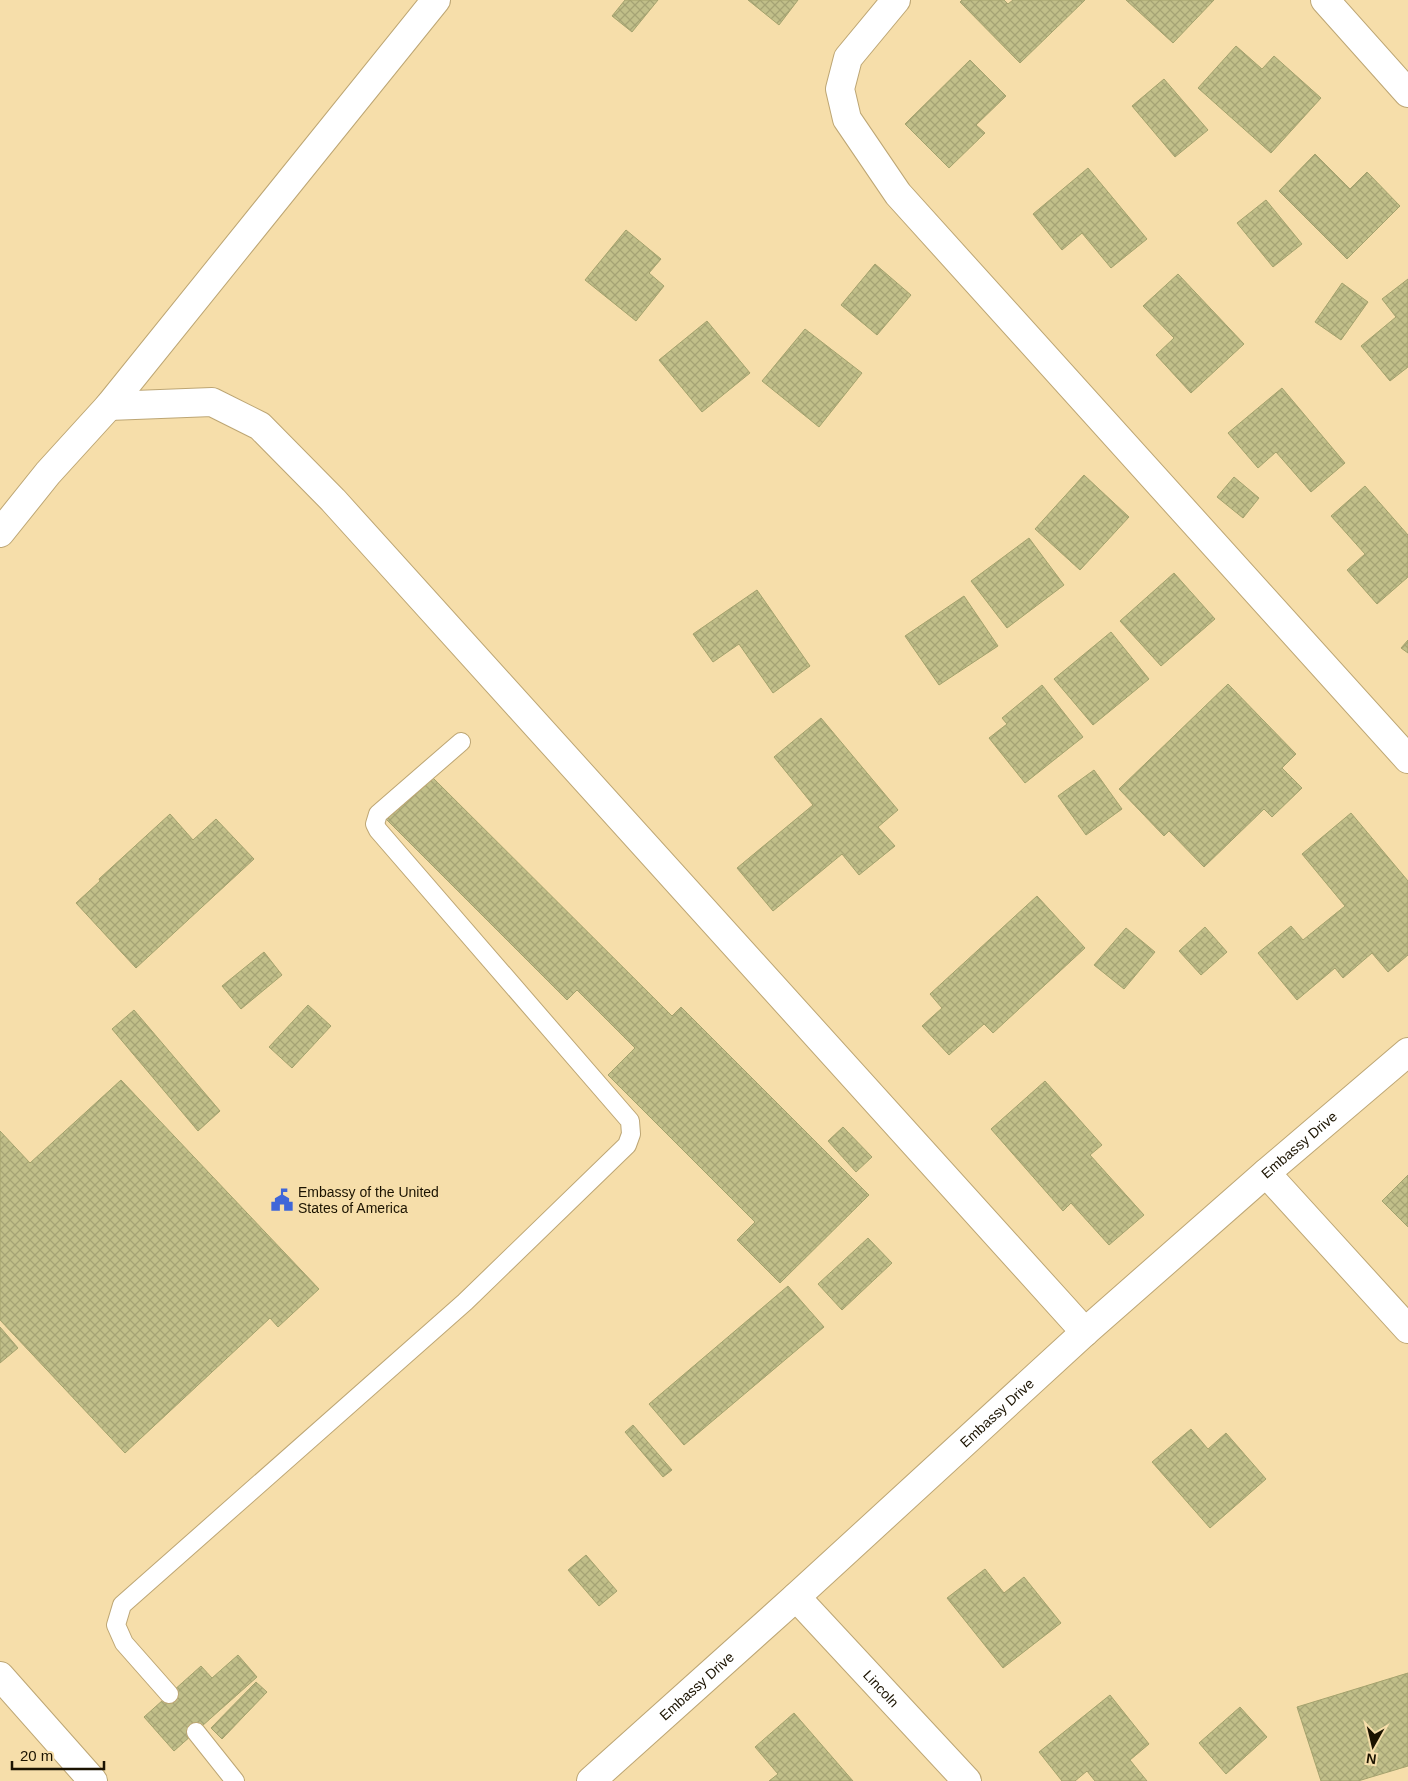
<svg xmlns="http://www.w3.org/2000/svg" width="1408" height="1781" viewBox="0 0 1408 1781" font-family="Helvetica,sans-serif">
<defs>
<pattern id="building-cross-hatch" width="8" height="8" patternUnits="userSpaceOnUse" patternTransform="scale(1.25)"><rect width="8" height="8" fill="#c1bf89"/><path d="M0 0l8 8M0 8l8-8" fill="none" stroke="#a5a374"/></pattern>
</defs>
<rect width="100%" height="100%" fill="#f6deaa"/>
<g fill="url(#building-cross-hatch)" stroke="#a4a26d">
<polygon points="625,0 658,0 632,32 612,16"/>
<polygon points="748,0 798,0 779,25"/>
<polygon points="962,0 1004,0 1008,4 1013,0 1085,0 1020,63 960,2"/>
<polygon points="1126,0 1214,0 1173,43"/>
<polygon points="1236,46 1262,69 1274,56 1321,98 1271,153 1198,88"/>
<polygon points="970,60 1006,96 976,125 985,133 949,168 905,124"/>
<polygon points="1164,79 1208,130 1175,157 1132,106"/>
<polygon points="1315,154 1350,189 1367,172 1400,206 1347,259 1279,191"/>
<polygon points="1088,168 1147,239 1111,268 1082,233 1062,250 1033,214"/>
<polygon points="1266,200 1302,244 1273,267 1237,223"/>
<polygon points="626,230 661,259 649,273 664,286 636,321 585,280"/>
<polygon points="875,264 911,295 877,335 841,305"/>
<polygon points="1178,274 1244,344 1191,393 1156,355 1174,338 1143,306"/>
<polygon points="1408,279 1408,367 1390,381 1361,346 1396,317 1382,299"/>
<polygon points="1342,283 1368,302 1341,340 1315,322"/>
<polygon points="707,321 750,373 702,412 659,360"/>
<polygon points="805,329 862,373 819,427 762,381"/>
<polygon points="1282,388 1345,463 1311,492 1276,452 1258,468 1228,433"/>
<polygon points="1084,475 1129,517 1080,570 1035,529"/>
<polygon points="1234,477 1259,498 1243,518 1217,497"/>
<polygon points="1365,486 1408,535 1408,577 1377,604 1347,570 1365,554 1331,516"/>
<polygon points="1029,538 1064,585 1007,628 971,581"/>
<polygon points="1174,573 1215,619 1161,666 1120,621"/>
<polygon points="757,590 810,666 773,693 739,644 713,662 693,634"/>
<polygon points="964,596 998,646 939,685 905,636"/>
<polygon points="1111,632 1149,679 1093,725 1054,679"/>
<polygon points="1408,640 1408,653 1401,648"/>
<polygon points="1228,684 1296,754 1282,768 1302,788 1272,817 1264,809 1204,867 1169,831 1164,836 1119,789"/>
<polygon points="1042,685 1083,737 1025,783 989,738 1007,724 1002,718"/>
<polygon points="821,718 898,810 878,827 895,846 859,875 842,854 773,911 737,868 813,805 774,757"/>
<polygon points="1094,770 1122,809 1086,835 1058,796"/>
<polygon points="429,774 672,1016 681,1007 869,1195 780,1283 737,1240 755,1222 608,1075 635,1048 577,990 567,1000 385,818"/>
<polygon points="1351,813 1408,881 1408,955 1388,972 1372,953 1343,978 1335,968 1297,1000 1258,953 1291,926 1303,940 1345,906 1302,854"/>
<polygon points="170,814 193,840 216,819 254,859 136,968 76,903 100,881 99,879"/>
<polygon points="1037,896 1085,948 993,1033 984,1024 949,1055 922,1026 942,1008 930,994"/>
<polygon points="1205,927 1227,952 1201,975 1179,951"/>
<polygon points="1126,928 1155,952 1124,989 1094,965"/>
<polygon points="264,952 282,975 241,1009 222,986"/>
<polygon points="308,1005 331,1026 292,1068 269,1047"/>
<polygon points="134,1010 220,1111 198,1131 112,1029"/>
<polygon points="121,1080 319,1289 278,1327 270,1318 125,1453 0,1320 0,1131 30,1163"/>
<polygon points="1045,1081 1102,1145 1090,1155 1144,1215 1109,1245 1071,1203 1063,1211 991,1129"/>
<polygon points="843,1127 872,1157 856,1172 828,1141"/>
<polygon points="1408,1175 1408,1227 1382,1201"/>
<polygon points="868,1238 892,1263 842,1310 818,1284"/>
<polygon points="788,1286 824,1327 684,1445 649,1404"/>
<polygon points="0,1327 18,1348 0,1363"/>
<polygon points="633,1425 672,1470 663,1477 625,1432"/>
<polygon points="1191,1429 1208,1449 1226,1433 1266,1479 1210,1528 1152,1462"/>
<polygon points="586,1555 617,1591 599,1606 568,1570"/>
<polygon points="985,1569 1004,1593 1024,1577 1061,1623 1003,1668 947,1598"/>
<polygon points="238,1655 257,1677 174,1751 144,1717 201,1666 212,1678"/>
<polygon points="1408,1673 1408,1766 1358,1781 1321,1781 1297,1707"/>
<polygon points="256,1682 267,1692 222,1739 211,1728"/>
<polygon points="1110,1695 1149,1744 1130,1760 1147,1781 1095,1781 1087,1771 1075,1781 1062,1781 1039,1752"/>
<polygon points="1240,1707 1267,1737 1226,1774 1199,1743"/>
<polygon points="794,1713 853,1781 769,1781 778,1774 755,1747"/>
</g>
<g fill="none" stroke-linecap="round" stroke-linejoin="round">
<defs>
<g id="service">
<polyline points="169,1694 124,1643 116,1625 122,1605 465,1302 627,1145 631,1134 630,1121 378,830 375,824 378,814 461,742"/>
<polyline points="196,1732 235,1781"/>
</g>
<g id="minor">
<polyline points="896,0 848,58 840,89 847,119 898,194 1408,759"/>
<polyline points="1325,0 1408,93"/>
<polyline points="109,406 212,402 260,426 333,500 1085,1332"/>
<polyline points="0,533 48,473 109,406 436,0"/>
<polyline points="1266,1173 1408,1329"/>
<path id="s1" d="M796 1597 967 1781"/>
<path id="s2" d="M591 1781 796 1597 1085 1332 1266 1173 1408 1052"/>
</g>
<polyline id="tertiary" points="0,1676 93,1781"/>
</defs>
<use href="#service" stroke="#bda674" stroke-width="20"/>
<use href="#minor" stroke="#bda674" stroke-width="30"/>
<use href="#tertiary" stroke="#bda674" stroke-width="30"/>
<use href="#service" stroke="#fff" stroke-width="18"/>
<use href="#minor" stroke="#fff" stroke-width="28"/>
<use href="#tertiary" stroke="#fff" stroke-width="28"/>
</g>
<defs>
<symbol id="civic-bare" viewBox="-9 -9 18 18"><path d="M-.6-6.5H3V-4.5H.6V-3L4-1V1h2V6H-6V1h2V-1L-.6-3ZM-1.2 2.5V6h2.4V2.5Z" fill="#3f66d8" stroke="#f6deaa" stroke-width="2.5" paint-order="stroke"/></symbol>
</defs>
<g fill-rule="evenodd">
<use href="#civic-bare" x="266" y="1184" width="32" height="32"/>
</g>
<g text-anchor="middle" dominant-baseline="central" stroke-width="4.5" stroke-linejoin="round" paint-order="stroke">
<g font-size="14" fill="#1b1301" stroke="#f6deaa">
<text stroke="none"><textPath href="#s2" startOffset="952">Embassy Drive</textPath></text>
<text stroke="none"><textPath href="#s2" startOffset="548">Embassy Drive</textPath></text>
<text stroke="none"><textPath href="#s2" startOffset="142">Embassy Drive</textPath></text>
<text stroke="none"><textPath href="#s1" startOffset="125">Lincoln</textPath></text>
</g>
<g font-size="14" fill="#1b1301" stroke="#f6deaa" text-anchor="start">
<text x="298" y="1192">Embassy of the United<tspan x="298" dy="16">States of America</tspan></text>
</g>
</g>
<g transform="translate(1373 1746) rotate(188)" stroke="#f6deaa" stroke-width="4" paint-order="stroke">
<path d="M0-4L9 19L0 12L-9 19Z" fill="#1b1301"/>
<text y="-8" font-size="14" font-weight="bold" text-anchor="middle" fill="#1b1301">N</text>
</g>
<path d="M12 1761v8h92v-8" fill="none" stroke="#1b1301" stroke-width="2.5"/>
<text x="20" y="1761" font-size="15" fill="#1b1301" stroke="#f6deaa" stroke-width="4" paint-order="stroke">20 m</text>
</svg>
